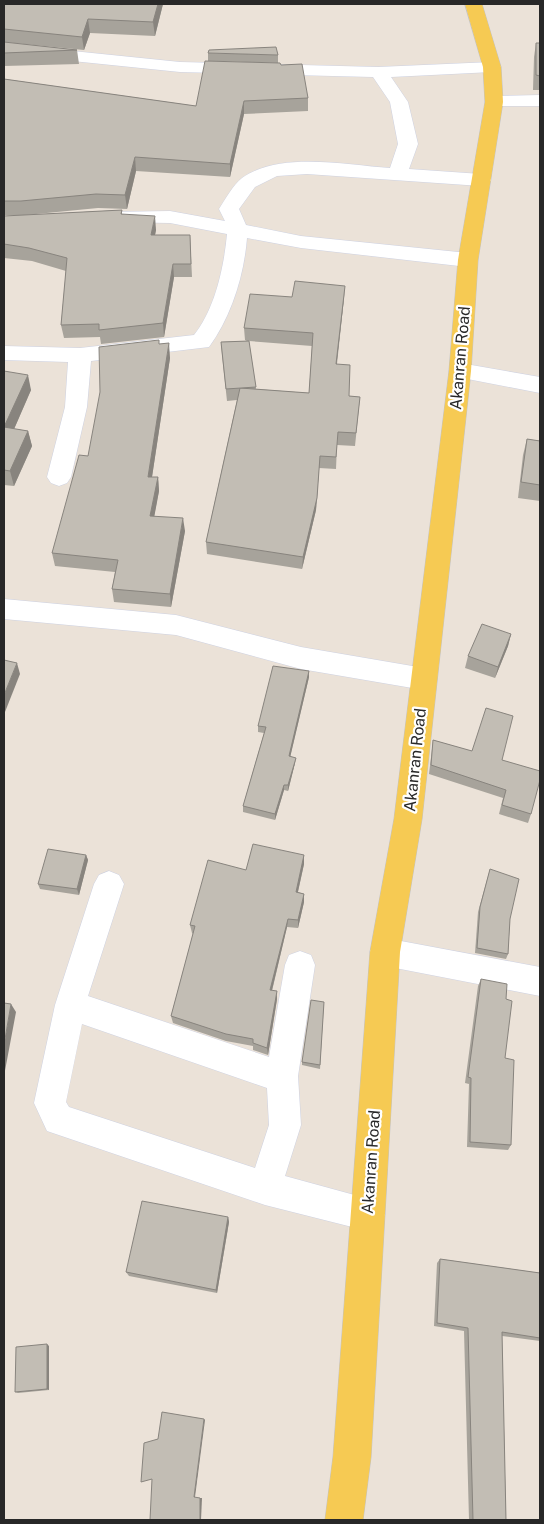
<svg xmlns="http://www.w3.org/2000/svg" width="544" height="1524" viewBox="0 0 544 1524" font-family="'Public Sans',sans-serif">
<rect width="100%" height="100%" fill="#ebe2d8"/>
<g fill="none" stroke-linecap="round" stroke-linejoin="round">
<defs>
<g id="minor">
<path d="M4 44 180 62 378 67 492 62 498 63 501 67 498 71 492 72 391 77 408 102 418 144 409 169 481 174 488 176 491 180 488 184 481 186 307 174 277 176 255 187 239 209 246 225 301 236 468 253 475 255 478 260 475 265 468 267 301 248 247 238C244 276 231 317 209 347L91 361 87 407 71 477 67 483 59 486 51 483 47 477 65 407 68 362 4 360V346L80 348 194 335C215 309 224 267 227 234L170 223 117 222 110 220 107 216 110 212 170 211 225 221 219 209C225 200 233 185 242 178 280 151 346 165 390 168L398 144 390 102 373 77 180 72 4 54Z"/>
<polygon points="494,96 540,95 540,106 487,106 485,102 487,98"/>
<polygon points="460,363 540,377 540,393 452,376 449,371 452,366"/>
<polygon points="4,599 176,615 301,647 424,668 433,671 437,679 433,687 424,690 301,669 176,635 4,619"/>
<path d="M109 871 119 875 124 884 88 996 269 1057 285 965 289 955 300 951 311 955 315 965 298 1076 301 1125 285 1176 380 1202 385 1214 380 1226 368 1231 265 1205 47 1131 34 1103 55 1005 94 884 99 875ZM82 1024 267 1088 269 1125 255 1168 69 1107 66 1102Z"/>
<polygon points="385,938 540,967 540,996 385,966 374,962 370,952 374,942"/>
</g>
<polygon id="major" points="465,4 482,4 501,67 503,102 478,260 471,371 422,819 400,952 371,1457 363,1520 325,1520 333,1457 370,952 394,819 449,371 458,260 485,102 483,67"/>
</defs>
<use href="#minor" stroke="#ced2e2" stroke-width="1"/>
<use href="#major" stroke="#c3c3c3" stroke-width="1"/>
<use href="#minor" fill="#fff" fill-rule="evenodd"/>
<use href="#major" fill="#f6ca53" fill-rule="evenodd"/>
</g>
<g fill="#a7a39b" fill-rule="evenodd">
<polygon points="4,4 163,4 155,36 90,33 84,50 4,42 77,50 79,64 4,66"/>
<polygon points="536,43 540,43 540,90 533,90 534,57"/>
<polygon points="208,53 278,55 278,63 208,61"/>
<polygon points="281,65 308,98 308,111 244,114 230,177 136,171 127,209 98,208 26,215 122,210 122,214 156,230 155,235 190,235 192,277 174,277 164,337 101,344 100,337 64,338 61,325 66,271 32,261 4,258 4,216 23,215 4,215 4,79 196,106"/>
<path d="M292 297 344 298 337 364 349 396 360 397 355 446 337 445 336 469 319 468 316 510 302 569 207 554 206 542 237 400 227 401 222 355 221 342 247 341 245 340 244 328ZM249 341 312 346 309 393 256 389Z"/>
<polygon points="160,344 170,358 152,477 158,477 159,491 154,516 185,531 171,607 114,602 112,589 115,572 55,566 52,553 88,456"/>
<polygon points="4,371 31,390 14,429 28,431 32,446 14,486 4,485"/>
<polygon points="527,439 540,441 540,501 518,498 523,455"/>
<polygon points="511,634 508,646 495,678 465,668 468,656"/>
<polygon points="309,671 309,677 290,757 295,763 288,791 284,790 275,820 243,812 243,806 264,733 258,732 258,726"/>
<polygon points="433,740 502,760 531,814 528,823 499,814 503,798 429,774 432,749"/>
<polygon points="86,855 88,860 79,895 40,889 38,884"/>
<polygon points="304,855 304,864 298,892 304,894 304,902 298,928 287,927 272,991 277,999 268,1055 253,1050 253,1046 226,1041 173,1023 171,1016 193,934 192,933 190,925 246,870"/>
<polygon points="490,869 510,919 508,954 506,959 475,953 478,912"/>
<polygon points="481,979 505,1058 511,1145 508,1150 467,1147 469,1084 465,1083 478,986"/>
<polygon points="324,1002 320,1069 302,1065 302,1062"/>
<polygon points="228,1217 229,1222 217,1293 129,1276 126,1272"/>
<polygon points="440,1259 540,1273 540,1341 502,1336 506,1520 469,1520 464,1331 434,1326 437,1263"/>
<polygon points="49,1346 49,1390 18,1393 15,1392"/>
</g>
<g fill="#88847e">
<polygon points="158,4 163,4 155,36 153,22"/>
<polygon points="88,19 90,33 84,50 82,37"/>
<polygon points="244,101 244,114 230,177 230,164"/>
<polygon points="135,157 136,171 127,209 125,195"/>
<polygon points="155,216 156,230 152,249 151,235"/>
<polygon points="173,264 174,277 164,337 163,323"/>
<polygon points="345,286 344,298 335,377 336,364"/>
<polygon points="169,343 170,358 150,490 148,477"/>
<polygon points="28,375 31,390 8,443 4,427"/>
<polygon points="28,431 32,446 14,486 10,471"/>
<polygon points="320,456 316,510 302,569 303,557"/>
<polygon points="158,477 159,491 152,529 150,516"/>
<polygon points="183,518 185,531 171,607 170,594"/>
<polygon points="511,634 508,646 495,678 498,667"/>
<polygon points="17,663 20,674 5,712 4,708 4,695"/>
<polygon points="309,671 309,677 289,762 289,756"/>
<polygon points="296,758 295,763 288,791 288,785"/>
<polygon points="284,785 284,790 275,820 275,814"/>
<polygon points="86,855 88,860 79,895 77,889"/>
<polygon points="304,855 304,864 296,900 296,892"/>
<polygon points="304,894 304,902 298,928 298,920"/>
<polygon points="288,919 287,927 270,998 270,990"/>
<polygon points="277,991 277,999 268,1055 267,1048"/>
<polygon points="11,1004 16,1012 4,1076 4,1045"/>
<polygon points="228,1217 229,1222 217,1293 216,1290"/>
<polygon points="47,1344 49,1346 49,1390 47,1389"/>
<polygon points="204,1419 205,1420 195,1497 194,1497"/>
<polygon points="200,1498 202,1498 201,1520 200,1520"/>
</g>
<g fill="#c2bdb4" stroke="#88847e">
<polygon points="4,4 158,4 153,22 88,19 82,37 4,29"/>
<polygon points="4,42 77,50 4,53"/>
<polygon points="536,43 540,43 540,76 536,75"/>
<polygon points="276,47 278,55 208,53 209,50"/>
<polygon points="205,61 280,63 281,65 302,64 308,98 244,101 230,164 135,157 125,195 96,194 21,201 4,201 4,79 196,106"/>
<polygon points="122,210 121,214 155,216 151,235 190,235 191,264 173,264 163,323 99,330 99,324 61,325 67,258 29,248 4,244 4,216"/>
<polygon points="295,281 345,286 336,364 350,365 349,396 360,397 356,433 338,432 336,457 320,456 317,498 303,557 206,542 240,388 309,393 313,333 244,328 250,294 292,297"/>
<polygon points="159,340 159,344 169,343 148,477 158,477 150,516 183,518 170,594 112,589 118,560 52,553 79,455 88,456 100,392 99,347"/>
<polygon points="249,341 256,387 226,389 221,342"/>
<polygon points="4,371 28,375 4,427 28,431 10,471 4,470"/>
<polygon points="527,439 540,441 540,485 521,482"/>
<polygon points="482,624 511,634 498,667 468,656"/>
<polygon points="4,660 17,663 4,695"/>
<polygon points="273,666 309,671 289,756 296,758 288,785 284,785 275,814 243,806 266,727 258,726"/>
<polygon points="486,708 513,716 502,760 540,771 540,780 531,814 502,805 506,790 431,765 433,740 472,751"/>
<polygon points="253,844 304,855 296,892 304,894 298,920 288,919 270,990 277,991 267,1048 253,1043 253,1039 226,1034 171,1016 195,926 190,925 208,860 246,870"/>
<polygon points="48,849 86,855 77,889 38,884"/>
<polygon points="490,869 519,879 510,919 508,954 477,948 480,907"/>
<polygon points="481,979 507,984 506,999 512,1001 505,1058 514,1060 511,1145 470,1142 471,1078 468,1077"/>
<polygon points="311,1000 324,1002 320,1065 302,1062"/>
<polygon points="4,1003 11,1004 4,1045"/>
<polygon points="142,1201 228,1217 216,1290 126,1272"/>
<polygon points="440,1259 540,1273 540,1338 502,1332 506,1520 473,1520 468,1328 437,1323"/>
<polygon points="47,1344 47,1389 15,1392 16,1347"/>
<polygon points="162,1412 204,1419 194,1497 200,1498 200,1520 150,1520 152,1479 141,1482 144,1443 158,1439"/>
</g>
<g text-anchor="middle" dominant-baseline="central" stroke-width="4.5" stroke-linejoin="round" paint-order="stroke">
<g font-size="16" fill="#282828" stroke="#fff">
<text transform="translate(460 358) rotate(-85)">Akanran Road</text>
<text transform="translate(415 760) rotate(-84)">Akanran Road</text>
<text transform="translate(371 1162) rotate(-86)">Akanran Road</text>
</g>
</g>
<rect width="544" height="1524" fill="none" stroke="#282828" stroke-width="10"/>
</svg>
